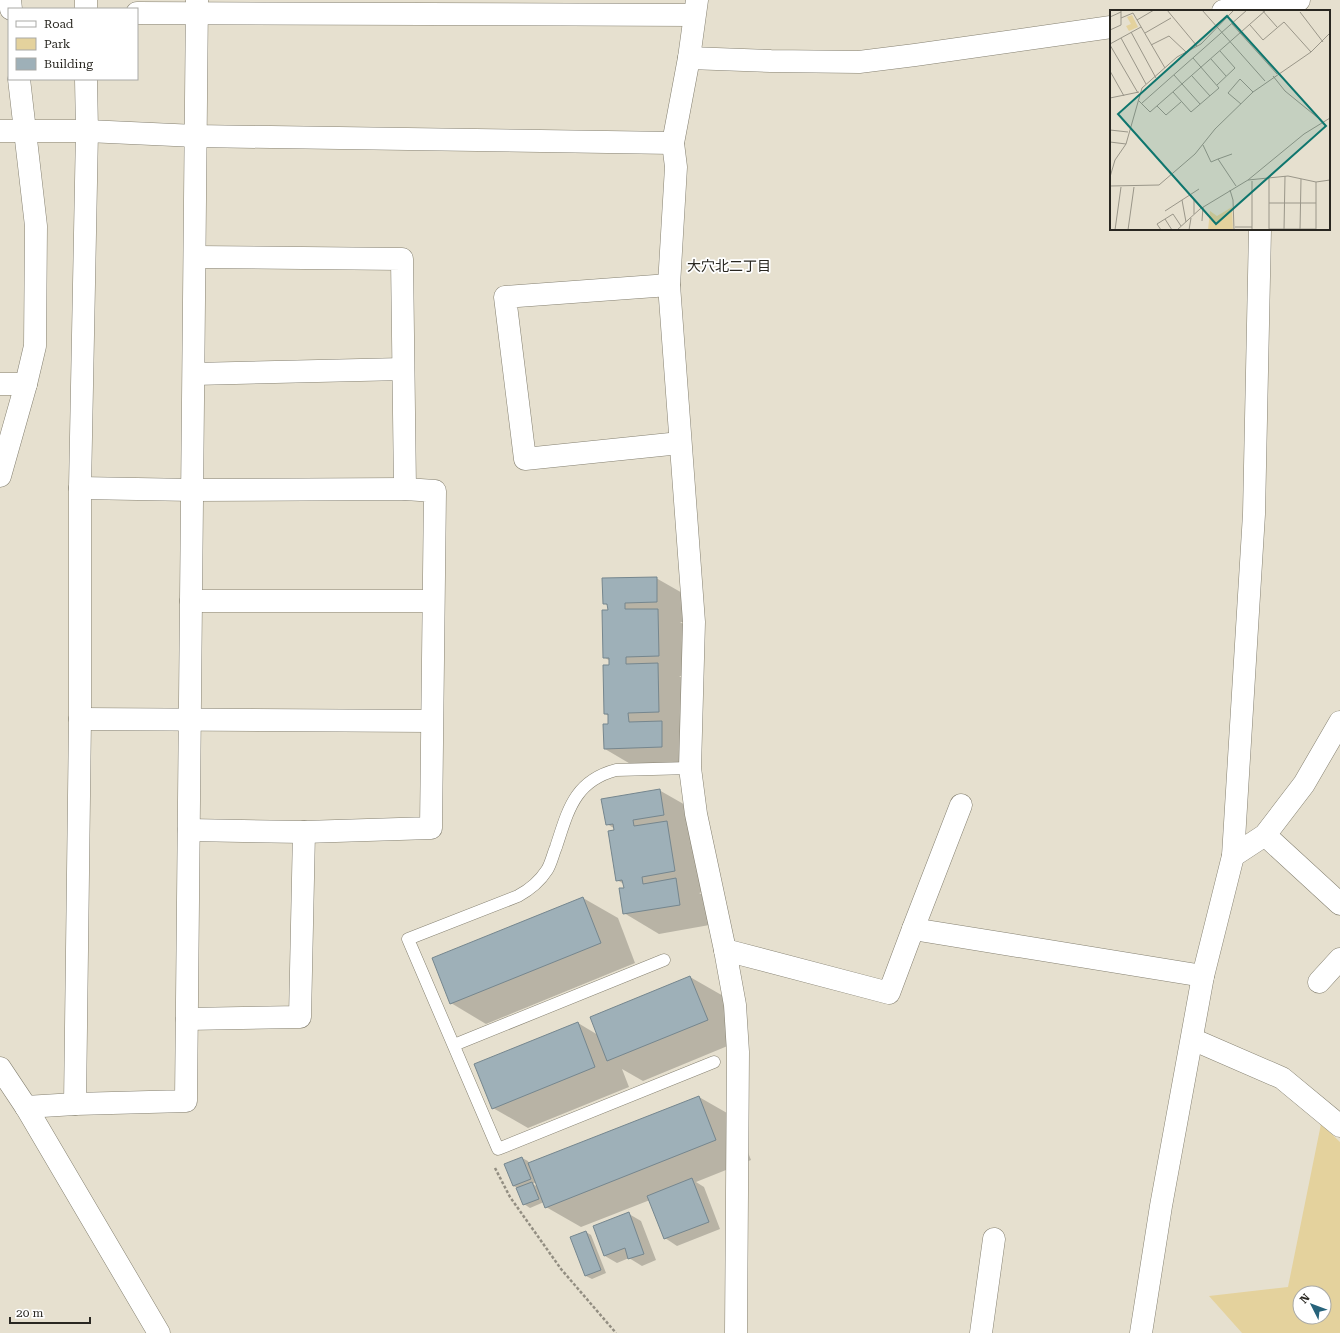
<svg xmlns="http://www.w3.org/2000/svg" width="1340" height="1333" viewBox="0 0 1340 1333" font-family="'Roboto Serif','Noto Sans JP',serif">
<rect width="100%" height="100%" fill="#e6e0cf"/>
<path fill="#e4d29d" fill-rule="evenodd" d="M1321 1124 1340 1142V1333H1242L1209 1296 1288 1287ZM1300 1293H1324V1317H1300Z"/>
<g fill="#0003" fill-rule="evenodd">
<polygon points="656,578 691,598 692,622 680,622 693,630 694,676 679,676 693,684 694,732 680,732 696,742 696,767 639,769 605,749 609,725 609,716 605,714 610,666 610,661 604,657 609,611 609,606 604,603"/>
<polygon points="659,790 694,810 710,891 699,893 711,899 715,924 659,934 624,913 624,884 617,880 617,830 607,824"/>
<polygon points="583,898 618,918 635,963 486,1024 451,1003"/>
<polygon points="690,977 725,997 742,1040 643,1081 622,1069 629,1087 528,1128 493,1108 578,1023 598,1035"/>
<path d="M699 1097 734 1117 751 1160 696 1182 704 1187 720 1229 677 1246 665 1238 650 1200 581 1227 546 1207 544 1202 530 1208 524 1204 518 1188 513 1186 522 1158 528 1161 529 1164ZM536 1182 538 1187 533 1184Z"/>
<polygon points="629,1214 641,1221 656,1260 642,1266 629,1258 617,1263 605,1256"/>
<polygon points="586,1232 591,1235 606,1273 592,1279 586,1276 571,1238"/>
</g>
<g fill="#9eb0b8" stroke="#75868e">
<polygon points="657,577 657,602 625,603 625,609 658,609 659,656 626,657 626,664 658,663 659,712 628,713 629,722 662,721 662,747 604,749 603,724 608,724 608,714 604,714 603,665 609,665 609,658 603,658 602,610 608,610 607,604 603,604 602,578"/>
<polygon points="660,789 664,815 633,820 634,826 667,821 675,871 642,877 643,884 676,878 680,905 623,914 619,888 624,888 622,880 616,881 608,831 614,830 613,824 606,825 601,799"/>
<polygon points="583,897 601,943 450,1004 432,958"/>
<polygon points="690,976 708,1020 607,1061 590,1017"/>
<polygon points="578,1022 595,1067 492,1109 474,1064"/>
<polygon points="699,1096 716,1140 545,1208 528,1163"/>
<polygon points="522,1157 531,1179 513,1186 504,1164"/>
<polygon points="692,1178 709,1222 664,1239 647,1196"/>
<polygon points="532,1182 539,1199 523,1205 516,1188"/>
<polygon points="629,1212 644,1254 628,1259 625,1248 604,1256 593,1226"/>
<polygon points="586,1231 601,1270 585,1276 570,1237"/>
</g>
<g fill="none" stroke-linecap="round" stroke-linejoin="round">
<defs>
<g id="lane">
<path d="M690 768 616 770C574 781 568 811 556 847 553 854 551 864 547 870 540 881 529 890 518 896L408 939 498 1149 714 1062"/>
<polyline points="454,1045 664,960"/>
</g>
<g id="street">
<polyline points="10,0 11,9"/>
<polyline points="697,0 689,58 673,143 676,167 669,285 694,622 690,768 696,814 725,950 735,1005 738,1052 736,1333"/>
<polyline points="86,9 86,0"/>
<polyline points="1223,11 1299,0"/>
<polyline points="137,13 694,15"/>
<polyline points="689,58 771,61 859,62 915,55 1111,27"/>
<polyline points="0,131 87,131 196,136 673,143"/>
<polyline points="195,257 402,259 405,489"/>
<polyline points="669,285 505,297 525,459 680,443"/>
<polyline points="194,374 403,369"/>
<polyline points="0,384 26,384"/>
<polyline points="0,476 26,384 35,346 36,226 19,79"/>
<polyline points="80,488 193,490 405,489 435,491 431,828 304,832 189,830"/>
<polyline points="191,601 433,601"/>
<polyline points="80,719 431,721"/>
<polyline points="1265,835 1340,904"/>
<polyline points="1233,856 1265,835 1304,784 1340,722"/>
<polyline points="913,929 961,805"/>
<polyline points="725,950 889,993 913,929 1203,976"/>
<polyline points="1319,982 1340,959"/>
<polyline points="187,1019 300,1017 304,832"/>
<polyline points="1192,1039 1282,1078 1340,1126"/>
<polyline points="0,1068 26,1107 159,1333"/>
<polyline points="75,1104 80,719 80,488 87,131 86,79"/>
<polyline points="26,1107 75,1104 186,1101 197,0"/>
<polyline points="981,1333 994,1239"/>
<polyline points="1141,1333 1161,1206 1203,976 1233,856 1254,514 1260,229"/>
</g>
</defs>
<use href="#lane" stroke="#858071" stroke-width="13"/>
<use href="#street" stroke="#858071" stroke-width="23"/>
<polyline stroke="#938e82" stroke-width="2.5" stroke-dasharray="3 2" stroke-linecap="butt" points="495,1168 510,1197 561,1269 616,1333"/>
<use href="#lane" stroke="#fff" stroke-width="12"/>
<use href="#street" stroke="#fff" stroke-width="22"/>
</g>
<g text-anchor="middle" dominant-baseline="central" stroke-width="3.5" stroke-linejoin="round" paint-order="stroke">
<g font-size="14" fill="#292721" stroke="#fff">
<text x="729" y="266">大穴北二丁目</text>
</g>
</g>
<g transform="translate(1110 10)">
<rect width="220" height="220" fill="#e6e0cf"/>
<path d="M22 5 28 17 19 21 16 16 21 14 17 7ZM122 197 123 220H98L100 201 107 206Z" fill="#e4d29d"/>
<path fill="none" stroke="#9a9689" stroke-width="1" d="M57 0 87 36M92 0 155 71M152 0 167 17M190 2 213 32M0 7 11 2M11 8 23 3 55 58M27 10 44 0M122 14 167 64M140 15 153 30 174 12 201 42M0 20 11 15V0M21 22 46 68M35 23 61 8M11 28 36 74M0 34 31 17M0 35 28 83M41 35 59 26 76 42M101 49 116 66M0 61 14 86M64 65 90 94M82 66 100 86M163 66 175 81 213 112M107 75 125 58 110 41M63 82 81 102 109 78 83 48M0 88 29 82M28 90 40 102 156 0M32 93 137 0M131 94 118 83 130 69 143 82M47 96 56 105 71 92M0 120 18 122M0 132 16 134M93 135 101 152 108 149 126 176M108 149 122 144M0 167 5 150 16 134 32 78 67 47 91 34 124 0M138 170 178 166 206 172 220 170M0 176 49 175 85 144 105 119 143 82 201 42 220 23M120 180 123 190 124 220M72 190 76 212M84 190V204M159 193H206M55 201 89 179M55 209 62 220M92 211 93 197M125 217H142M159 219H206M5 220 11 177M18 220 24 177M51 220 47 214 63 204 71 216M67 220 90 199 138 170 194 124 220 108M79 220 81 208M142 220V171M159 220V168M174 220 175 166M190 220 191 169M206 220V172"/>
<path fill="#0f766e" fill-opacity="0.15" stroke="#0f766e" stroke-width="2" d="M117 6 216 116 106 214 8 104Z"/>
<rect width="220" height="220" fill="none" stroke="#292721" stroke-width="2"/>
</g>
<rect x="8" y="8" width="130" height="72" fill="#ffffff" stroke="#a9a9a6"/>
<rect x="16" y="21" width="20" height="6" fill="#ffffff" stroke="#a9a9a6"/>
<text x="44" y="28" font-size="12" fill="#292721">Road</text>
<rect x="16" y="38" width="20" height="12" fill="#e4d29d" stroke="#a9a9a6"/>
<text x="44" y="48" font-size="12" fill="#292721">Park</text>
<rect x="16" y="58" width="20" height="12" fill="#9eb0b8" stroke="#a9a9a6"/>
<text x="44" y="68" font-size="12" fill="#292721">Building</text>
<g transform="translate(1312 1305) rotate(312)"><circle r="19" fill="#ffffff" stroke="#a9a9a6"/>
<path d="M0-3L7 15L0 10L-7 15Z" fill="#27637b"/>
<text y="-6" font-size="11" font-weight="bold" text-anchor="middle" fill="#292721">N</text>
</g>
<path d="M10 1317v6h80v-6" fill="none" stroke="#292721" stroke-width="2"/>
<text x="16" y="1317" font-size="12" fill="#292721" stroke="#ffffff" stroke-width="3" paint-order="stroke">20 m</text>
</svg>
